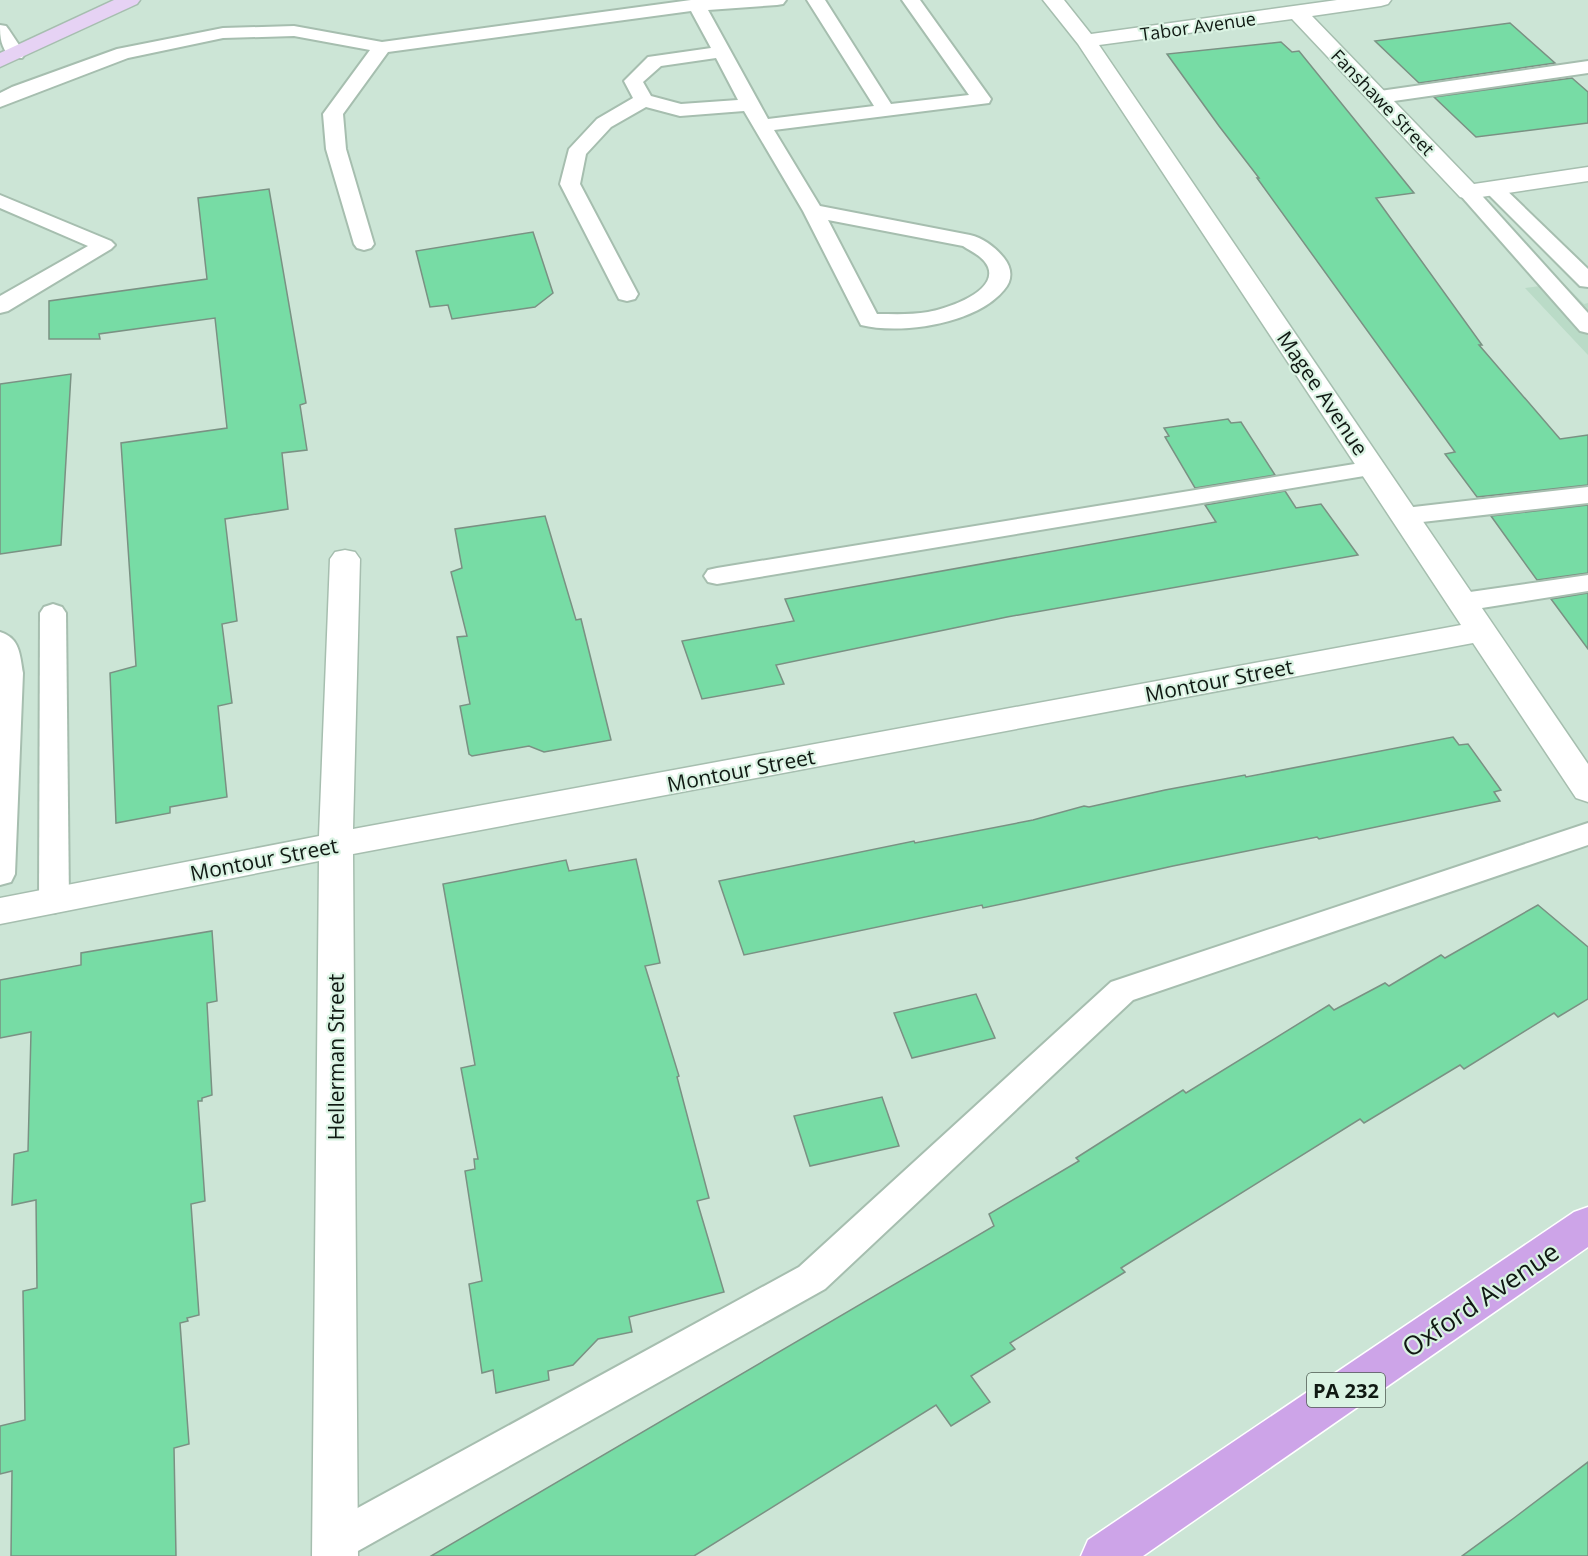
<svg xmlns="http://www.w3.org/2000/svg" width="1588" height="1556" viewBox="0 0 1588 1556" font-family="'Open Sans',sans-serif">
<rect width="100%" height="100%" fill="#cce5d6"/>
<polygon fill="#badbc7" points="1563,283 1584,304 1588,303 1588,355 1525,288"/>
<g fill="#77dca5" stroke="#7a9183" stroke-width="1.5">
<polygon points="1510,23 1555,63 1419,83 1375,41"/>
<polygon points="1281,42 1292,52 1299,51 1414,193 1376,198 1482,345 1479,345 1560,439 1588,435 1588,485 1477,497 1445,454 1455,452 1257,178 1259,178 1219,126 1167,54"/>
<polygon points="1572,78 1588,92 1588,123 1476,137 1434,97"/>
<polygon points="269,189 306,403 300,405 307,450 282,453 288,509 225,519 237,621 222,624 232,703 218,706 227,797 170,807 170,813 116,823 110,673 136,666 121,443 227,428 215,318 99,334 100,339 49,339 49,301 207,279 198,198"/>
<polygon points="533,232 553,293 535,307 452,319 448,305 430,307 416,251"/>
<polygon points="71,374 61,545 0,554 0,384"/>
<polygon points="1228,419 1231,423 1241,422 1275,475 1195,488 1165,437 1169,436 1164,428"/>
<polygon points="1285,491 1296,508 1321,504 1358,555 1007,617 776,665 784,684 702,699 682,641 794,621 785,599 1216,522 1205,505"/>
<polygon points="1588,505 1588,573 1537,580 1491,516"/>
<polygon points="545,516 576,620 581,619 611,740 544,752 529,746 472,756 469,754 460,706 470,704 457,637 467,636 451,572 462,568 455,529"/>
<polygon points="1588,593 1588,649 1551,599"/>
<polygon points="1453,737 1459,745 1468,744 1501,790 1494,792 1500,801 1319,839 1317,837 1173,866 1025,899 983,908 982,905 744,955 719,881 914,841 915,843 1033,820 1084,806 1089,807 1165,790 1245,775 1246,777"/>
<polygon points="636,859 660,963 645,966 679,1076 677,1077 709,1198 697,1201 724,1292 629,1317 632,1332 598,1339 573,1365 548,1371 549,1380 496,1393 493,1370 482,1373 469,1284 482,1281 465,1171 475,1169 474,1159 478,1159 461,1068 475,1065 443,884 566,860 569,871"/>
<polygon points="1538,905 1588,947 1588,999 1558,1017 1554,1013 1464,1069 1460,1065 1364,1123 1360,1119 1121,1268 1125,1272 1010,1343 1015,1349 971,1376 990,1402 951,1426 936,1405 694,1556 431,1556 994,1226 989,1214 1079,1161 1076,1158 1183,1090 1186,1093 1329,1005 1334,1010 1385,983 1389,986 1441,955 1445,958"/>
<polygon points="212,931 217,1001 207,1003 212,1095 202,1098 202,1101 198,1101 205,1201 191,1204 199,1315 187,1318 188,1321 180,1323 189,1444 174,1448 176,1556 11,1556 12,1471 0,1474 0,1426 25,1420 23,1291 37,1288 36,1200 12,1205 14,1154 28,1151 31,1032 0,1038 0,980 81,965 81,953"/>
<polygon points="976,994 995,1038 912,1058 894,1013"/>
<polygon points="882,1097 899,1146 810,1166 794,1116"/>
<polygon points="1588,1462 1588,1556 1462,1556 1514,1518"/>
</g>
<g fill="none" stroke-linecap="round" stroke-linejoin="round">
<defs>
<g id="lane">
<path d="M691 0H786L783 4 777 5 708 10 768 119 874 106 807 0H825L891 104 969 95 902 0H920L991 99 989 103 774 130 820 206 970 235C983 238 995 247 1004 258 1012 268 1013 280 1004 290 976 324 901 335 861 325L803 211 744 111 680 116 646 107 611 127 586 154 580 184 638 294 635 299 627 301 619 299 560 184 569 149 597 119 633 98 624 81 648 57 711 48 691 11 388 52 343 114 346 149 374 244 371 248 364 250 357 248 354 244 326 149 323 114 370 50 294 36 223 38 128 58 0 107V93L12 87 117 49 223 28 294 26 382 42ZM716 58 738 100 681 104 651 96 643 82 661 66ZM828 220 963 246C972 252 984 257 988 267 998 292 946 309 928 312 911 315 894 314 877 314Z"/>
<path d="M0 25 6 26 9 30 25 54 22 58H10C1 46 0 39 0 25Z"/>
<polygon points="1588,61 1588,73 1380,103 1373,101 1371,97 1373,93 1380,91"/>
<polygon points="1493,182 1500,184 1588,269 1588,287 1580,286 1486,192 1483,188 1486,184"/>
<polygon points="1468,186 1475,188 1588,313 1588,333 1580,331 1461,196 1458,192 1461,188"/>
<polygon points="0,195 111,241 115,245 111,249 8,311 0,313 0,296 88,246 0,208"/>
<polygon points="1373,461 1382,463 1385,468 1382,473 717,584 708,582 704,576 708,570 717,568"/>
<polygon points="1588,487 1588,503 1405,524 1396,521 1393,516 1396,511 1405,508"/>
<polygon points="1588,575 1588,591 1463,611 1454,608 1450,602 1454,596 1463,593"/>
<polygon points="53,604 62,607 66,613 69,901 65,909 54,913 43,909 39,901 40,613 44,607"/>
<path d="M0 632C20 638 20 655 23 673L15 874 11 882 0 885Z"/>
<polygon points="1588,823 1588,845 1133,1000 825,1289 349,1556 321,1556 315,1542 321,1528 799,1267 1111,982"/>
</g>
<polygon id="street" points="1043,0 1064,0 1091,34 1337,0 1391,0 1388,4 1381,6 1312,16 1474,184 1588,167 1588,181 1468,199 1460,197 1292,19 1099,45 1588,764 1588,802 1576,798 1473,643 353,854 358,1556 312,1556 319,861 0,924 0,898 319,836 330,559 335,552 345,550 355,552 360,559 353,829 1461,625 1078,44"/>
<polygon id="secondary" points="114,0 140,0 137,4 0,67 0,53"/>
<polygon id="primary" points="1588,1207 1588,1247 1143,1556 1081,1556 1088,1540 1574,1212"/>
</defs>
<use href="#lane" stroke="#a6beaf" stroke-width="4"/>
<use href="#street" stroke="#a6beaf" stroke-width="3"/>
<use href="#secondary" stroke="#a6beaf" stroke-width="3"/>
<use href="#primary" stroke="#fff" stroke-width="3"/>
<use href="#lane" fill="#fff" fill-rule="evenodd"/>
<use href="#street" fill="#fff" fill-rule="evenodd"/>
<use href="#secondary" fill="#e6d2f4" fill-rule="evenodd"/>
<use href="#primary" fill="#cda4e8" fill-rule="evenodd"/>
</g>
<g text-anchor="middle" dominant-baseline="central" stroke-width="4.5" stroke-linejoin="round" paint-order="stroke">
<g font-size="18" fill="#101913" stroke="#daf3e3">
<text transform="translate(1198 26) rotate(-8)">Tabor Avenue</text>
<text transform="translate(1383 102) rotate(46)">Fanshawe Street</text>
</g>
<rect fill="#daf3e3" stroke="#4d5a51" stroke-width="1.5" x="1307" y="1373" width="78" height="34" rx="4.5"/>
<g font-size="20" font-weight="bold" fill="#101913">
<text x="1346" y="1390">PA 232</text>
</g>
<g font-size="21" fill="#101913" stroke="#daf3e3">
<text transform="translate(1323 393) rotate(56)">Magee Avenue</text>
<text transform="translate(1219 680) rotate(-11)">Montour Street</text>
<text transform="translate(741 770) rotate(-11)">Montour Street</text>
<text transform="translate(264 859) rotate(-11)">Montour Street</text>
<text transform="translate(336 1057) rotate(-90)">Hellerman Street</text>
</g>
<g font-size="26" fill="#101913" stroke="#daf3e3">
<text transform="translate(1480 1299) rotate(-34)">Oxford Avenue</text>
</g>
</g>
</svg>
